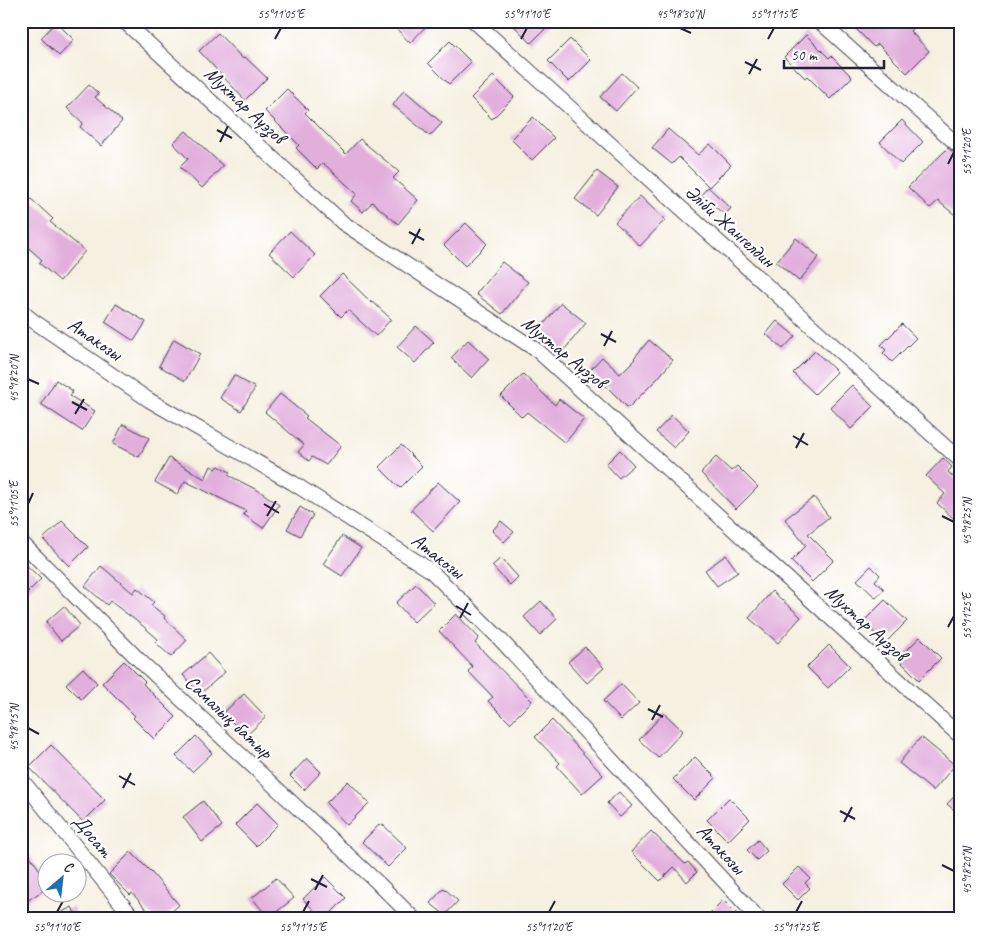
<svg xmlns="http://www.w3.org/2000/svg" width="981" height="940" viewBox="0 0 981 940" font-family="Caveat,sans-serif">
<rect width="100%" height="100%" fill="#fff"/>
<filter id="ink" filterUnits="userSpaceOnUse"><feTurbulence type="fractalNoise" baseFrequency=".02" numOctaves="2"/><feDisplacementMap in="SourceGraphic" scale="10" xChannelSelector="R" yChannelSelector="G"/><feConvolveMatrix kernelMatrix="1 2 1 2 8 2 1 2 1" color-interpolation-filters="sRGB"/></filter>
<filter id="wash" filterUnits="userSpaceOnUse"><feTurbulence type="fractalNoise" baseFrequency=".0096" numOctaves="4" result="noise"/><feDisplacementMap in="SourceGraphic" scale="20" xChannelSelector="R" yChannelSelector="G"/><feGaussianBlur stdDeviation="1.12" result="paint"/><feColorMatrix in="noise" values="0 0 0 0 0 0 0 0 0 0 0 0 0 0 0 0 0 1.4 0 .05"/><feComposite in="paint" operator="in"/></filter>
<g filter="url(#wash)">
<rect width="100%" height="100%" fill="#f5f0e0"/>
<g id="blocks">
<g fill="#e2afdd">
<polygon points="399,21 431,21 410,43 394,26"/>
<polygon points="509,21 553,21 531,43"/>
<polygon points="848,21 920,21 910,31 929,51 907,73 878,44 874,47"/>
<polygon points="56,22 74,40 59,56 41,38"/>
<polygon points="218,33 243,59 245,57 267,78 245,100 199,51"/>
<polygon points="806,35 829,58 831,56 852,77 830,99 807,76 805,78 784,57"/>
<polygon points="570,39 591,60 569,82 548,61"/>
<polygon points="450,41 471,62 449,84 428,63"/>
<polygon points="622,73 637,87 616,111 600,97"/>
<polygon points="493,76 514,97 492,119 471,98"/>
<polygon points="89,85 99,94 95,97 122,121 101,146 80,127 83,123 67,108"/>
<polygon points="287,89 308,110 305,113 346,154 360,139 399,172 393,178 418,200 398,224 372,202 363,212 351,201 357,194 323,163 317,169 296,148 299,145 265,111"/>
<polygon points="404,90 442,123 430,136 393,105"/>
<polygon points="533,117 554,138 532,160 511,139"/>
<polygon points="902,120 923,142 901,164 880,142"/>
<polygon points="668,129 698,155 710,144 731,165 709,187 679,157 672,164 652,148"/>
<polygon points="186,131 223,166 202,188 180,167 188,159 173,143"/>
<polygon points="948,148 960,158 960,219 938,201 930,208 908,187"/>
<polygon points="597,171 618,187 596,215 575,199"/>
<polygon points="708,187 731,208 725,215 701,195"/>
<polygon points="640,196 665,220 640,246 615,222"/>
<polygon points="30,198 53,219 50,222 85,251 60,281 39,263 42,260 21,241 21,207"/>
<polygon points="466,223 487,244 465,266 444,245"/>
<polygon points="290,231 315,255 294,277 269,253"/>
<polygon points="796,238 819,257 799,281 776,262"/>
<polygon points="502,262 528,282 502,314 476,294"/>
<polygon points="342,274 372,303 373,302 391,319 376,336 348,310 341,317 320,296"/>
<polygon points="561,303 586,323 560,355 535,335"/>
<polygon points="116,304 146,322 134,341 105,322"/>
<polygon points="777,321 795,336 783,349 766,334"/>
<polygon points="902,324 916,338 892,362 883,353 886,350 881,345"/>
<polygon points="416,326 434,342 415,363 397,347"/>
<polygon points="174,339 200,354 185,381 159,366"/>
<polygon points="468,340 489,359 472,378 451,358"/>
<polygon points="649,340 673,360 658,378 628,408 590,370 602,357 620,374 635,359 634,358"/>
<polygon points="815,351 837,372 815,394 793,373"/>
<polygon points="523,374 555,405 559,399 584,419 565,443 527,412 522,417 501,396"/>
<polygon points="234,375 255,388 241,411 220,398"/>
<polygon points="56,380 73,391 70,396 95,411 82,431 41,404"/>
<polygon points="852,385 873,407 851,429 830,407"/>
<polygon points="280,394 307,416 305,418 341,446 326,465 312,457 309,461 298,452 304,445 265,412"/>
<polygon points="672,415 689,431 674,448 656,432"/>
<polygon points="123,424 149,438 139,457 113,444"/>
<polygon points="401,445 422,466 400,488 379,467"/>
<polygon points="620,450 634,465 619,478 606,464"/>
<polygon points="716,457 731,471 737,466 758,487 736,509 701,473"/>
<polygon points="169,458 205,479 211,466 216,469 219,466 230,472 228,475 261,492 279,505 263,528 243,514 246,511 185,481 177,494 155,482"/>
<polygon points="943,458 952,467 948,472 960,483 960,513 954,519 937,503 945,494 926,476"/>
<polygon points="438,482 460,502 433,531 411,510"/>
<polygon points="814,497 829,517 808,534 834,560 812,582 791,561 806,546 785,519"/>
<polygon points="300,507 313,515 300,536 287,529"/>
<polygon points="62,521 88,547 69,566 43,539"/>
<polygon points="501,521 514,532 504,542 492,531"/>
<polygon points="342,536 361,548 342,576 323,564"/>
<polygon points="726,555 738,572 717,586 705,570"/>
<polygon points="501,558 518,577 510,585 492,566"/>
<polygon points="21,560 41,579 21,599"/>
<polygon points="101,566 133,593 137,588 154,602 151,605 165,616 164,618 187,640 171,657 155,642 158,639 143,626 110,601 107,605 85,586"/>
<polygon points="871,566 880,575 875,581 884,589 876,598 857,580"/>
<polygon points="416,584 434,603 414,622 396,603"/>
<polygon points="772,591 801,617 778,643 749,618"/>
<polygon points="885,600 907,621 885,643 863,622"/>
<polygon points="541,601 557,619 540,635 524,617"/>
<polygon points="64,606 80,625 61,641 46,622"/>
<polygon points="456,614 479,638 475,643 532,701 510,723 488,701 493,697 468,671 473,667 439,631"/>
<polygon points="920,637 941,658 919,680 898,659"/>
<polygon points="829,645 850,666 828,688 807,667"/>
<polygon points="585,647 604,668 587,683 568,662"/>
<polygon points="208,653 225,672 200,694 183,675"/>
<polygon points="124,661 145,682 143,684 176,717 154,739 133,718 135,716 102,683"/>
<polygon points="83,668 97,683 81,699 66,684"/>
<polygon points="621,684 639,703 621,720 603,701"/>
<polygon points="244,694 266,717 246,736 223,713"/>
<polygon points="664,713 683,731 658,758 639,740"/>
<polygon points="552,720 603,775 582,794 557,766 560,763 535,737"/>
<polygon points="196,736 212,753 192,772 176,756"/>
<polygon points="921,737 955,765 933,791 899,763"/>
<polygon points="51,745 105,800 83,822 29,767"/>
<polygon points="695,757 716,778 694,800 673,779"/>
<polygon points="307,758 321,772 304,790 290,776"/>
<polygon points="348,781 369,803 347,825 326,803"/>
<polygon points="960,790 960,815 947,804"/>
<polygon points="619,792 632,806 620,817 607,803"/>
<polygon points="729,798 750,819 728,841 707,820"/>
<polygon points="203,801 222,826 202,842 183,817"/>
<polygon points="257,803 278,824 256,846 235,825"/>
<polygon points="381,823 407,848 388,867 362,842"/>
<polygon points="651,831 685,864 688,862 697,872 687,882 674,867 660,881 631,852"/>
<polygon points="758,840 767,851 757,860 747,850"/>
<polygon points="131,852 152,873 179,905 163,919 155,919 132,893 130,895 109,874"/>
<polygon points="28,853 48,882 48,887 27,901 21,893 21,858"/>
<polygon points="799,867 810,878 805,883 810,888 798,900 782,884"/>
<polygon points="325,877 346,898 325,919 322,919 303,899"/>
<polygon points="276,878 294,898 269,918 252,898"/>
<polygon points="444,888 458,901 445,915 430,903"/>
<polygon points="723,900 742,919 704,919"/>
<polygon points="72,907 78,919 48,919"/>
</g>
</g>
</g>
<g filter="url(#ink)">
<use href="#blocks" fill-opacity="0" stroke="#424154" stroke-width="1"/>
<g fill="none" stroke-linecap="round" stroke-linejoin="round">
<defs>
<g id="minor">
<polyline points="124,21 343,223 538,351 960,736"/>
<polyline points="474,21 960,460"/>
<polyline points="819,21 960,147"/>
<polyline points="21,311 32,320 149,400 293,483 430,570 498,637 759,919"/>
<polyline points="21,542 138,659 377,882 414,919"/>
<polyline points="21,779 134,919"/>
</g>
</defs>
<use href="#minor" stroke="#424154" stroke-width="16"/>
<use href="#minor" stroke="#fff" stroke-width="14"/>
</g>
</g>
<path fill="none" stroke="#22223b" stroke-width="2" d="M680 28 691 33M275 39 281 28M521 39 527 28M768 39 774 28M745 62 761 70M749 74 757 59M217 130 232 138M220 142 228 126M948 164 954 152M409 232 424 240M412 244 420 229M601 334 616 342M604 346 612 331M28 379 39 384M72 402 87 410M75 414 84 399M793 436 808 445M796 448 804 433M28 504 33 493M264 504 279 513M267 516 276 501M942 516 954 522M456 606 471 615M460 618 468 603M948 627 954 616M648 709 663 717M652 720 660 705M28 728 39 734M119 776 135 785M123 788 131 773M840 811 855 819M844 822 852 807M942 865 954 871M311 879 327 887M315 890 323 875M57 912 63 901M303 912 309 901M549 912 555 901M796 912 802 901"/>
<g text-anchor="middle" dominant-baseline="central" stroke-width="4.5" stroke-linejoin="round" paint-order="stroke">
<g font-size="20" fill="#22223b" stroke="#fff">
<text transform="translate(245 105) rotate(43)">Мухтар Ауэзов</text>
<text transform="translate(730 226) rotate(42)">Әліби Жангелдин</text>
<text transform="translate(95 339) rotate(34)">Атакозы</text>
<text transform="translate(564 352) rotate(39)">Мухтар Ауэзов</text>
<text transform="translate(438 556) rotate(38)">Атакозы</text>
<text transform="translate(866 623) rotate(42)">Мухтар Ауэзов</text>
<text transform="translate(229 717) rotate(43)">Самалық батыр</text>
<text transform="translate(93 836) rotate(51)">Досат</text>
<text transform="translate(721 849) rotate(47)">Атакозы</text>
</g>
</g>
<rect width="981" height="940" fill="none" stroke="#fff" stroke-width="55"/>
<g transform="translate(62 878) rotate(28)"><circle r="24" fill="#ffffff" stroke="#a7a7b1"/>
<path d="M0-4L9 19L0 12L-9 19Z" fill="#1f6fb2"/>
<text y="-8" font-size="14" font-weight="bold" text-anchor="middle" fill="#22223b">С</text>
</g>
<path d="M784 60v8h100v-8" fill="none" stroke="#22223b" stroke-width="2.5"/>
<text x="791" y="60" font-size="15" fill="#22223b" stroke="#ffffff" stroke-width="4" paint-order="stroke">50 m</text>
<rect x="28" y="28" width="926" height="884" fill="none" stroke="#22223b" stroke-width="2"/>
<g font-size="12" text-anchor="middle" fill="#22223b">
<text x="281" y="18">55°11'05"E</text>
<text x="527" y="18">55°11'10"E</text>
<text x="680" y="18">45°18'30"N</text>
<text x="774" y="18">55°11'15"E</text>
<text transform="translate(967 152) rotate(-90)" y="4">55°11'20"E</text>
<text transform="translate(14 379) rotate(-90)" y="4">45°18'20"N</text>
<text transform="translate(14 504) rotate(-90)" y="4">55°11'05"E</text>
<text transform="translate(967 522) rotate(-90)" y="4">45°18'25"N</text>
<text transform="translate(967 616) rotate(-90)" y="4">55°11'25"E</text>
<text transform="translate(14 728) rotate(-90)" y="4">45°18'15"N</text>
<text transform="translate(967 871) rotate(-90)" y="4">45°18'20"N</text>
<text x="57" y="931">55°11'10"E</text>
<text x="303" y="931">55°11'15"E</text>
<text x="549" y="931">55°11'20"E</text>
<text x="796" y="931">55°11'25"E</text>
</g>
</svg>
